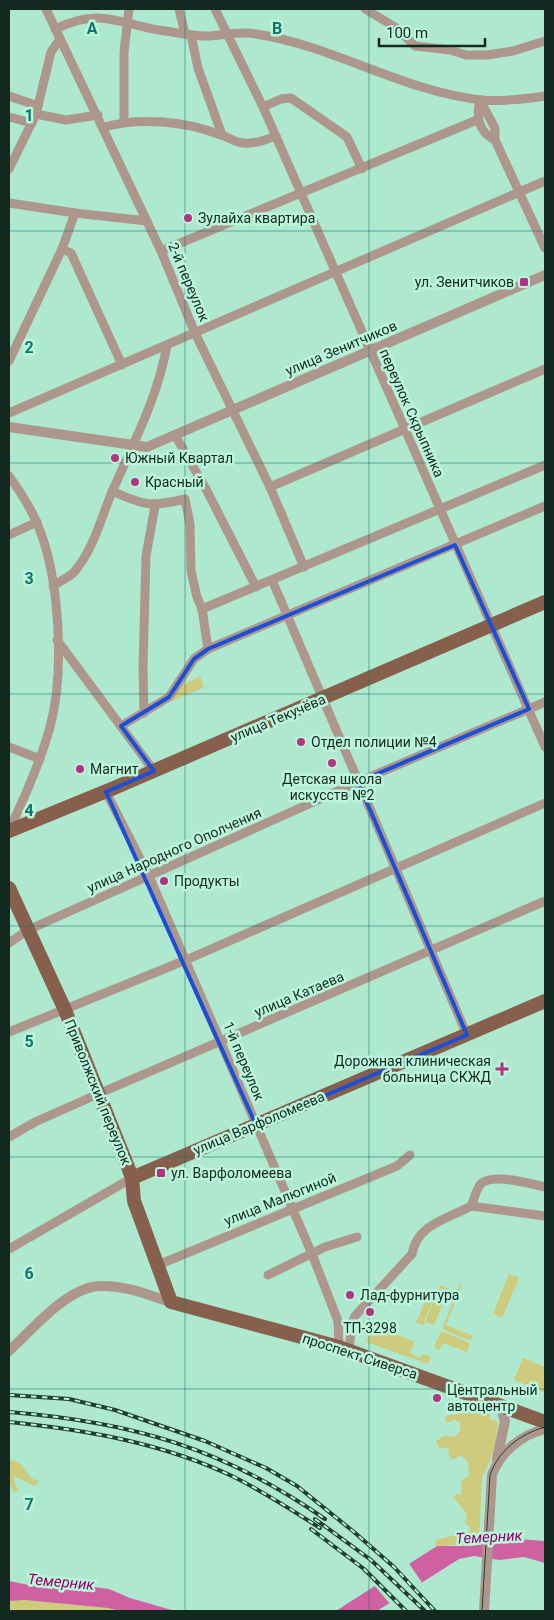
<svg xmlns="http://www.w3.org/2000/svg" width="554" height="1620" viewBox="0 0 554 1620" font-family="Roboto,sans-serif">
<rect width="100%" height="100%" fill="#aee8cf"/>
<g fill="#cfcb7d">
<polygon points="200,676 204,687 173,701 172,699 177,688"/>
<polygon points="509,1274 519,1278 502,1318 493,1314"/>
<polygon points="460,1284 462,1285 446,1325 473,1336 471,1341 442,1329"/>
<polygon points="440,1285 449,1289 434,1325 426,1322 424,1325 416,1322 426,1300 432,1302 424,1321 425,1322"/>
<polygon points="362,1320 415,1342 410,1353 421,1358 423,1354 431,1357 428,1364 366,1342 372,1329 361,1325"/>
<polygon points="441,1331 470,1343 467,1352 443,1343 439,1350 434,1347"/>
<polygon points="523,1358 545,1367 545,1393 514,1380"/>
<polygon points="470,1405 477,1409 483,1407 488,1411 491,1419 497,1421 498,1424 495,1448 482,1479 479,1544 437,1546 435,1545 436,1540 470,1531 471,1528 465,1523 467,1514 454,1498 456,1494 461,1494 462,1480 469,1476 468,1463 462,1455 451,1460 448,1453 450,1447 439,1449 436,1441 444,1436 454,1437 460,1431 460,1422 454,1420 446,1423 445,1416 465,1412"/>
<path d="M13 1460 21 1464 32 1479 38 1480 37 1485C26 1486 23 1477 13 1477L18 1491 14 1493C8 1483 9 1474 9 1462Z"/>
<polygon points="25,1600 108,1608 120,1611 9,1611 9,1601"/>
</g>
<g fill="#cf61a2">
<polygon points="503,1538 545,1541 545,1563 524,1557 499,1560 474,1556 459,1559 377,1611 336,1611 437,1546 472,1546"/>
<polygon points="9,1581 34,1586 57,1586 89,1590 94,1587 109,1589 130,1598 175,1611 120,1611 108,1608 25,1600 9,1601"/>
</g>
<polygon fill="#aee8cf" points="408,1562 423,1584 391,1605 373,1584"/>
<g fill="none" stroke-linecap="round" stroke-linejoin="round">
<g stroke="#ad978c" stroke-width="9">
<polyline points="46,9 161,251 195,333 270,487 304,567"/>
<polyline points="179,9 185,34"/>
<polyline points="215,9 263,107 545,747"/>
<polyline points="365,9 395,27 415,46 450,50 466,55 487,55 513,51 545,41"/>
<path d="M55 29C102 6 120 25 165 31 180 33 196 37 210 36 225 35 241 31 256 34 334 46 402 91 481 100 502 102 525 99 545 96"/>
<polyline points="191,35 198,68 222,135"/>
<polyline points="9,96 38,106"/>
<polyline points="480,100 495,128 495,140 545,248"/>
<path d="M480 100C476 116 478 132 495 140"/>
<polyline points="263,107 281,99 291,98 347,137 362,169"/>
<polyline points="36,114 66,120 98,115"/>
<polyline points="9,117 32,123"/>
<polyline points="124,122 124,52 129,9"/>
<path d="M104 127C141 117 185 121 221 135 231 138 238 145 250 143 258 143 268 139 276 136"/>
<polyline points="9,169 36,114 51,52 60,39"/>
<polyline points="9,203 75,213 147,221"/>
<polyline points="62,249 71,253 122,365"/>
<polyline points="161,251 477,120"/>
<polyline points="9,361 62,249 75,213"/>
<polyline points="9,413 545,181"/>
<polyline points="175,435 207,491 256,587"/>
<path d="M9 476C19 490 29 505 36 521 60 574 65 672 50 727 40 763 25 797 9 830"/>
<polyline points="270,487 545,369"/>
<path d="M112 491C145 506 151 507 185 499L190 524 191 571 197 597 202 609 208 649 194 659 169 697 121 726"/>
<polyline points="9,535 37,522"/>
<polyline points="272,580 467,1035"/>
<path d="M53 586C60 581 70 577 75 571 94 548 101 518 112 492 133 444 158 397 167 345"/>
<polyline points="202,609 545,465"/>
<polyline points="57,640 154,771"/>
<polyline points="208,649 545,506"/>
<polyline points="144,713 143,666 146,556 155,506"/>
<polyline points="9,747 40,759"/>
<polyline points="106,792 149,876 312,1254 338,1321 339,1347"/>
<polyline points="9,943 28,930 358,782 545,702"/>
<polyline points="9,1032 186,960 545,803"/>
<polyline points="9,1137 35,1122 98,1094 545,901"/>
<polyline points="471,1206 545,1216"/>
<polyline points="9,1249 132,1178"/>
<polyline points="158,1265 397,1166 410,1155"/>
<polyline points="268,1275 325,1247 357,1237"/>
<path d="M349 1350 352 1323 355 1316 412 1254C417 1224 448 1219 471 1206 474 1200 476 1190 480 1185 490 1172 532 1184 545 1187"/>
</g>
<g stroke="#ad978c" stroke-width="10">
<polyline points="9,427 147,447 545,275"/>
<path d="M9 1351C32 1330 67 1287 100 1286 125 1285 148 1295 171 1302"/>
<polyline points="497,1459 505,1421 500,1405"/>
<path d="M484 1611 492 1475C500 1452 521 1435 545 1429"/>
</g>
<g stroke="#865f4d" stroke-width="14">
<polyline points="9,831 114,788 545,602"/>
<polyline points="9,888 65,1010 128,1167 132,1178 134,1201 171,1302 339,1347 545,1422"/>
<polyline points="132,1178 545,1001"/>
</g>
<path stroke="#223d32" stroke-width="1" d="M482 1611 490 1475C499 1450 520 1434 545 1427"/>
<defs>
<g id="rail">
<polyline points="9,1395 69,1399 115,1410 205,1441 266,1468 297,1486 354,1532 394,1567 435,1611"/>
<path d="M9 1412C132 1422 223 1448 325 1519"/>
<path d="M9 1422C87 1430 163 1443 234 1477 264 1492 292 1510 320 1528"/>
<polyline points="315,1519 371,1560 425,1611"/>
<polyline points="311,1529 364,1569 406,1611"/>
</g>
</defs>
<use href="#rail" stroke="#223d32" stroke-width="4"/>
<use href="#rail" stroke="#bbf5dc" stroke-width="2" stroke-dasharray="5.5" stroke-linecap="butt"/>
</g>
<path fill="none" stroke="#1d4ed8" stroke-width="4" stroke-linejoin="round" d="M455 545 529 709 358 782 467 1035 256 1125 106 792 154 771 121 726 169 697 194 659 208 649Z"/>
<path fill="none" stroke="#0f766e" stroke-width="1" stroke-opacity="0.55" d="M185 9V1611M369 9V1611M9 231H545M9 463H545M9 694H545M9 926H545M9 1157H545M9 1389H545"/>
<g fill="#b13382" stroke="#bbf5dc" stroke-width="2">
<circle cx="188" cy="218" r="5"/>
<rect x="519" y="277" width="10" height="10" rx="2.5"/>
<circle cx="115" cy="458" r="5"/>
<circle cx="135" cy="482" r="5"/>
<circle cx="301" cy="742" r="5"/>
<circle cx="332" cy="763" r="5"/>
<circle cx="80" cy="769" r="5"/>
<circle cx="164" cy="881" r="5"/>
<path d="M499.5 1061.5h5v5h5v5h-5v5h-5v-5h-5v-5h5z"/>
<rect x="156" y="1168" width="10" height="10" rx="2.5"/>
<circle cx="350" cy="1295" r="5"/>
<circle cx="370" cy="1312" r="5"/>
<circle cx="437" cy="1398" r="5"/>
</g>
<g text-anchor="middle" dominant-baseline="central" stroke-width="5" stroke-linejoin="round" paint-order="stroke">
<g font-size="14" fill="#122920" stroke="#bbf5dc" text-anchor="start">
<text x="198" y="218">Зулайха квартира</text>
<text x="514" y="282" text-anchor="end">ул. Зенитчиков</text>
<text x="125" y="458">Южный Квартал</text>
<text x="145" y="482">Красный</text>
<text x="311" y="742">Отдел полиции №4</text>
<text x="90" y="769">Магнит</text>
<text x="332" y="779" text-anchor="middle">Детская школа<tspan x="332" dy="16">искусств №2</tspan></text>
<text x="174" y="881">Продукты</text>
<text x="491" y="1061" text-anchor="end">Дорожная клиническая<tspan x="491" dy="16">больница СКЖД</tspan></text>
<text x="171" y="1173">ул. Варфоломеева</text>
<text x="360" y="1295">Лад-фурнитура</text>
<text x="370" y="1328" text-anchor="middle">ТП-3298</text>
<text x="447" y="1390">Центральный<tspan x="447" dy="16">автоцентр</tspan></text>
</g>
<g font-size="14" fill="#122920" stroke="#bbf5dc">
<text transform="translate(189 282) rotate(67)">2-й переулок</text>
<text transform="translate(341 348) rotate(-23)">улица Зенитчиков</text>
<text transform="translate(412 413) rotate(66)">переулок Скрыпника</text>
<text transform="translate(278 718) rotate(-23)">улица Текучёва</text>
<text transform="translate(174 850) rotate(-24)">улица Народного Ополчения</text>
<text transform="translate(299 994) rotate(-23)">улица Катаева</text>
<text transform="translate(244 1061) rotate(67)">1-й переулок</text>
<text transform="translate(98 1092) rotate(68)">Приволжский переулок</text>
<text transform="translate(259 1123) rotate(-23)">улица Варфоломеева</text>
<text transform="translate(280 1199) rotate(-22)">улица Малюгиной</text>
<text transform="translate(360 1356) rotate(18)">проспект Сиверса</text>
</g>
<g font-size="15" font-style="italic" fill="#930067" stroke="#bbf5dc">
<text transform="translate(489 1537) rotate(-3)">Темерник</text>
<text transform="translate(61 1582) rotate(5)">Темерник</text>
</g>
</g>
<g font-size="16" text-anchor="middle" font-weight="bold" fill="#0f766e" stroke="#bbf5dc" stroke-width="5" stroke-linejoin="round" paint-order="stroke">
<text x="92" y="34">A</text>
<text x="277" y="34">B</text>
<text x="29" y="121">1</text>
<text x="29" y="353">2</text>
<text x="29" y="584">3</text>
<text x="29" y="816">4</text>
<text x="29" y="1047">5</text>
<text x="29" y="1279">6</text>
<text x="29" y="1510">7</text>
</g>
<rect width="554" height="1620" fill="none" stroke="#122920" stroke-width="20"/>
<path d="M379 38v8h106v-8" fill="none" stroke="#122920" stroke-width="2.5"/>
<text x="386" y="38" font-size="15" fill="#122920" stroke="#bbf5dc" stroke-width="4" paint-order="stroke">100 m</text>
</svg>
